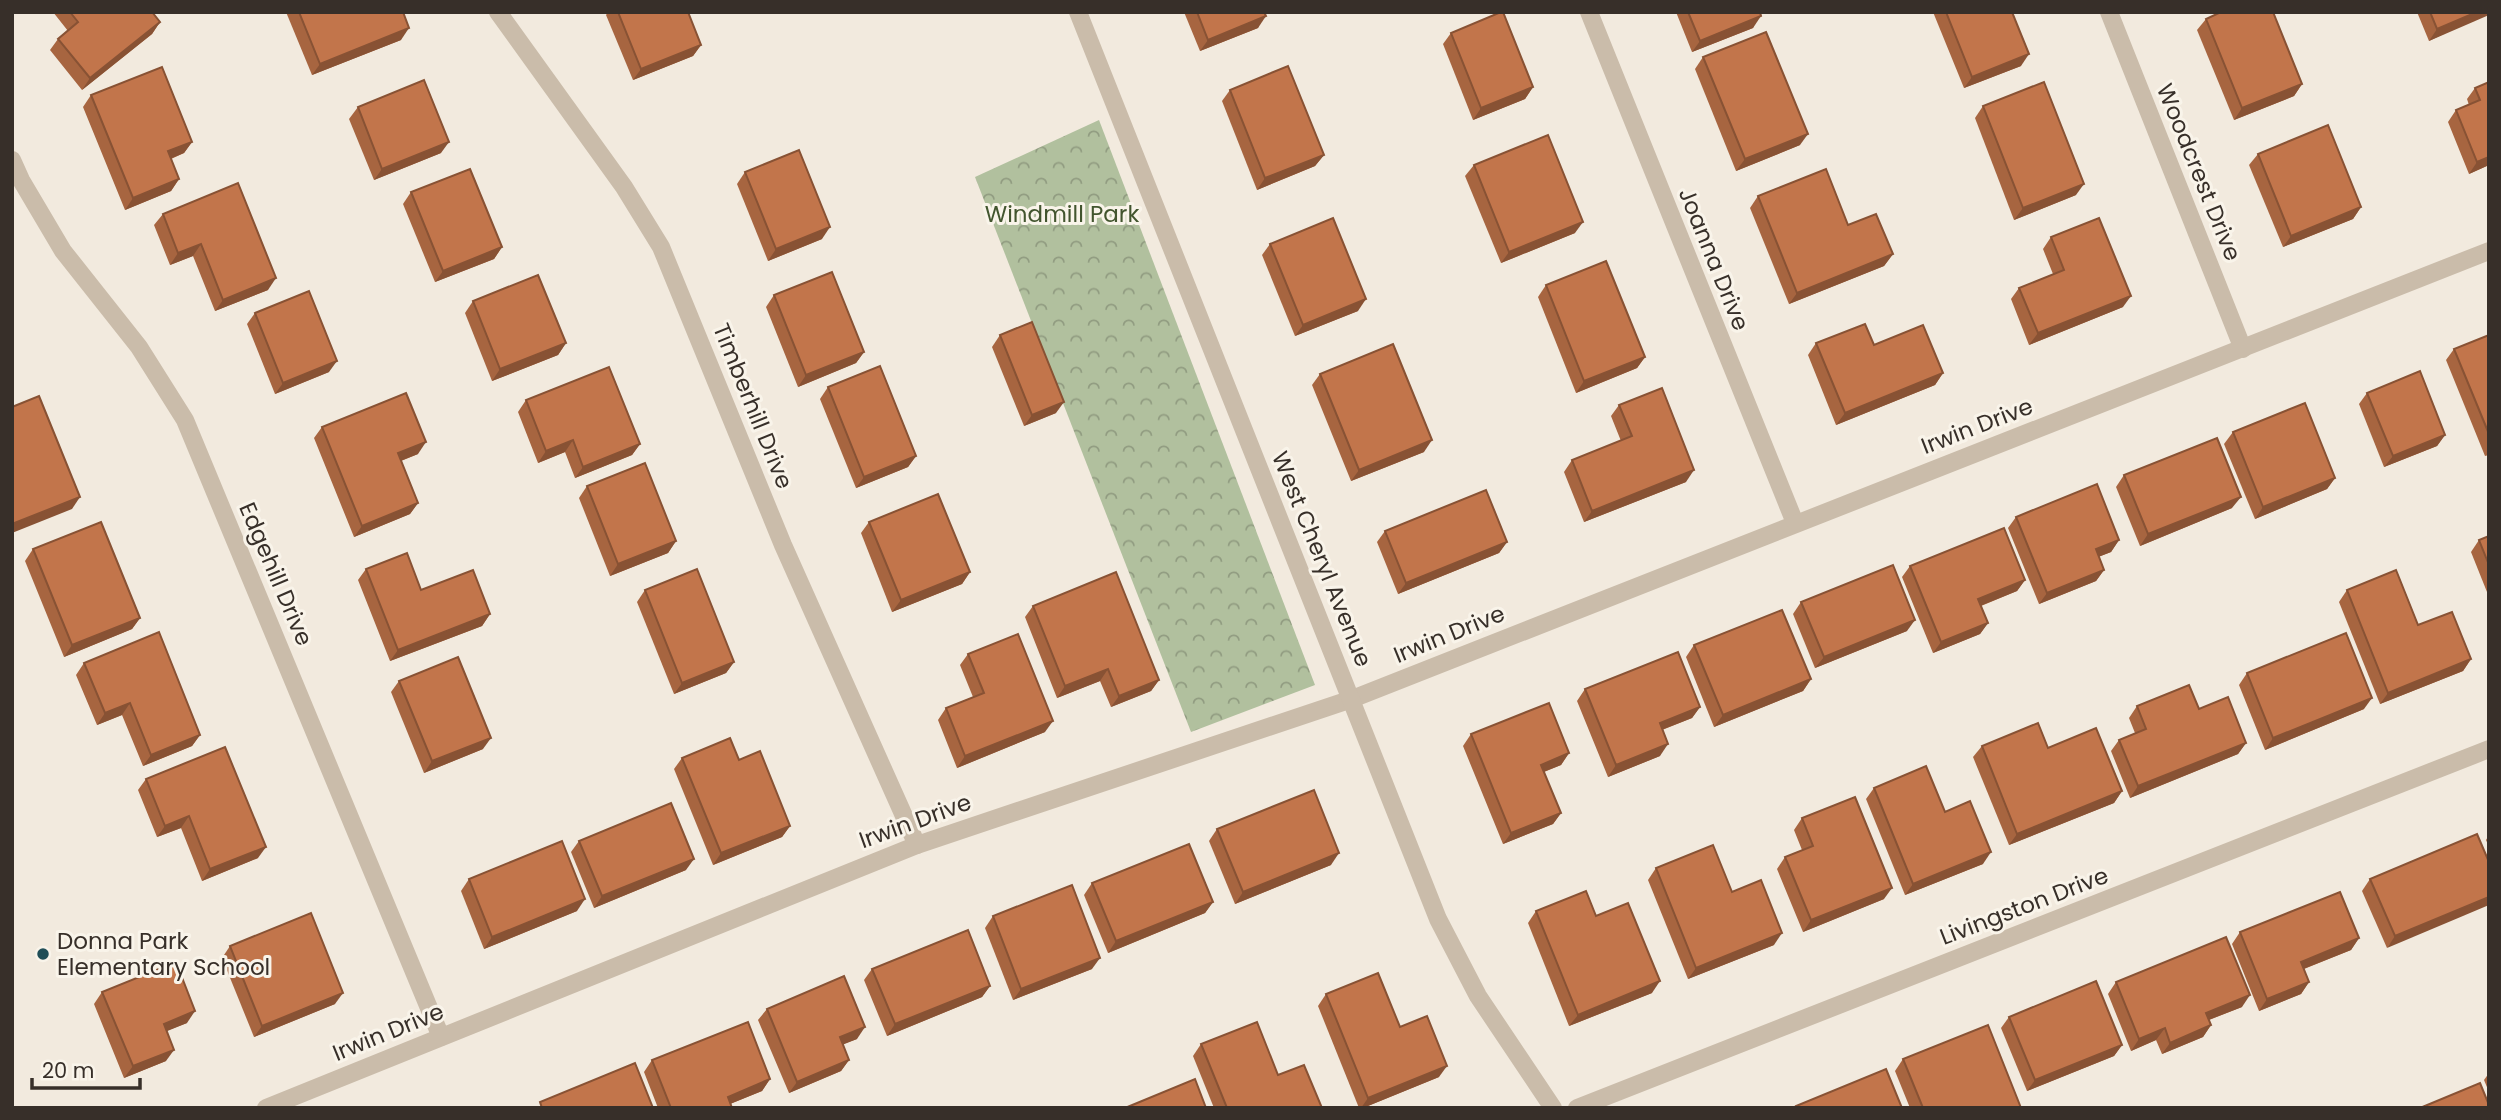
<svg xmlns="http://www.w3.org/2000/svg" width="2501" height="1120" viewBox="0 0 2501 1120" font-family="Poppins,sans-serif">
<defs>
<pattern id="forest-crowns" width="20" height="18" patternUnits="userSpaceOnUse" patternTransform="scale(1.75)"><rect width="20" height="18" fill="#b1c09e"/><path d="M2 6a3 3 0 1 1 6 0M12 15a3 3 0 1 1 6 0" fill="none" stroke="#919c81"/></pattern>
</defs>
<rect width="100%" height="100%" fill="#f2eade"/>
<polygon fill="url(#forest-crowns)" points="1099,120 1315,685 1191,732 975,177"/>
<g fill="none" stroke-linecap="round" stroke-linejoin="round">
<g stroke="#cabcaa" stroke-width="18">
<polyline points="498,12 624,187 661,247 783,545 917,845"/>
<polyline points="1589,12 1795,523"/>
<polyline points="2109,12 2243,349"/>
<polyline points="12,160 21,180 63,251 139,347 185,420 441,1037"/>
<polyline points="266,1108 917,845 1352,699 2489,251"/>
<polyline points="1577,1108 2489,749"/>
</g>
<polyline stroke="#cabcaa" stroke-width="18" points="1078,12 1438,919 1478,996 1553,1108"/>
</g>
<g fill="#a76540">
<polygon points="53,12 152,12 160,22 152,34 82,90 50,50 58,39 68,31"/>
<polygon points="286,12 403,12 401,40 312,75"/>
<polygon points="608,12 688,12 701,45 693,56 633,80 606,15"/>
<polygon points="1184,12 1264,12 1258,28 1200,51"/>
<polygon points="1676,12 1760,12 1753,28 1692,52"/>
<polygon points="1933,12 2012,12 2021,66 1964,88"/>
<polygon points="2417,12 2489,12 2429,41"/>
<polygon points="2206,19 2302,84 2294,96 2234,120 2197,30"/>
<polygon points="1451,33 1533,87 1525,99 1473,120 1443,44"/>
<polygon points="1703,57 1800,145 1736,171 1695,69"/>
<polygon points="2489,82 2489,165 2469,174 2448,122 2456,110 2469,105 2467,99 2475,88"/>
<polygon points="1230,90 1324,155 1315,166 1257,190 1222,101"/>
<polygon points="91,95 192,142 184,153 171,159 179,179 171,191 125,210 83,107"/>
<polygon points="1983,106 2076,195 2014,220 1975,118"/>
<polygon points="358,107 441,153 374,180 349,119"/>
<polygon points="2258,154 2361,207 2353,219 2283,247 2249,165"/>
<polygon points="1474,165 1575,233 1501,263 1465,176"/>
<polygon points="745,172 822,239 768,261 737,184"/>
<polygon points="411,192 502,247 494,259 435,282 403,204"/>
<polygon points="1758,196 1893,254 1884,266 1789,304 1750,208"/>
<polygon points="163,214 268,290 215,311 193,256 170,265 154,225"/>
<polygon points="2051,237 2123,307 2029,345 2011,299 2019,288 2053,274 2043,249"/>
<polygon points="1270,244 1358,311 1295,336 1262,255"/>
<polygon points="1546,285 1645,357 1637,368 1576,393 1538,297"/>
<polygon points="774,295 864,352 856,363 798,387 766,307"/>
<polygon points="473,301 566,343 558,355 492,381 465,313"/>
<polygon points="255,313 329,372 275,394 247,324"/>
<polygon points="1000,335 1056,413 1024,426 992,347"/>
<polygon points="2489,335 2489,455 2485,456 2446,360 2454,349"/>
<polygon points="1816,343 1874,345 1943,373 1935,385 1836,425 1808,355"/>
<polygon points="1320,374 1424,452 1351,481 1312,385"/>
<polygon points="828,387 916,456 908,467 856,488 820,399"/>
<polygon points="2367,393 2445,435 2437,446 2384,467 2359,404"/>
<polygon points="526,400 640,444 632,455 575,478 565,452 538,463 518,412"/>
<polygon points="1619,405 1686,482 1584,522 1564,472 1572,460 1621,441 1611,416"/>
<polygon points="322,427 418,454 401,461 418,503 410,514 354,537 314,438"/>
<polygon points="2233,432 2335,478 2327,489 2255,519 2224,444"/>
<polygon points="2124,475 2232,508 2140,546 2116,487"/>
<polygon points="587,486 676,541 668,553 610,576 579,498"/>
<polygon points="2016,517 2119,540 2111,552 2098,557 2104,570 2096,581 2039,604 2008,528"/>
<polygon points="869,522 970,572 962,584 892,612 861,533"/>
<polygon points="1385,531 1507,542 1499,553 1398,594 1377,542"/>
<polygon points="2489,536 2489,597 2471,552 2479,540"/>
<polygon points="33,549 140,618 132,629 64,657 25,561"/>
<polygon points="1910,566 2025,580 2017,591 1981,606 1988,623 1980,634 1933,653 1902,577"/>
<polygon points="366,569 421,590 490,614 482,626 390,661 358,580"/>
<polygon points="645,590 734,662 726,673 674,694 637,602"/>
<polygon points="2347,590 2418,625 2471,659 2463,671 2380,704 2339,602"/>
<polygon points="1801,602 1907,631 1815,668 1793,614"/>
<polygon points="1033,606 1159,680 1151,691 1111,707 1100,681 1057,698 1025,617"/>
<polygon points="1694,645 1811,679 1803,691 1714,727 1686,657"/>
<polygon points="968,654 1045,732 957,768 938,720 946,708 973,697 960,665"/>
<polygon points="84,663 200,735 192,746 143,766 122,715 97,725 76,675"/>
<polygon points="2247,673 2364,709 2265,750 2239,685"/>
<polygon points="399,681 483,749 424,773 391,692"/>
<polygon points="1585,689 1700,707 1692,718 1662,730 1660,756 1608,777 1577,701"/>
<polygon points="2137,706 2199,709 2246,743 2238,754 2130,798 2111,751 2119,740 2135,733 2129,718"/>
<polygon points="1471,734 1569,753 1561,765 1544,772 1561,813 1553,824 1503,844 1463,746"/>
<polygon points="1982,746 2048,748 2122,791 2114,803 2009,845 1973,757"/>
<polygon points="682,758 739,760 790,826 782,837 713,865 674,769"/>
<polygon points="146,779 258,858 202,881 181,828 157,837 138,790"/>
<polygon points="1874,788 1983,864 1905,895 1866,799"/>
<polygon points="1802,818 1884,899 1803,932 1777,869 1785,857 1802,850 1794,830"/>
<polygon points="1217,829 1331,865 1235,904 1209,841"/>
<polygon points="2477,834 2387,948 2362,891 2370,879"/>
<polygon points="2489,835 2489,847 2486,840"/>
<polygon points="579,841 686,870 594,908 571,852"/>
<polygon points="1656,868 1732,892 1774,945 1688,979 1648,880"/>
<polygon points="469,879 577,911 484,949 461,891"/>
<polygon points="1092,883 1213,902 1205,913 1108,953 1084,895"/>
<polygon points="1536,911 1596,916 1652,993 1569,1026 1528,923"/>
<polygon points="993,916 1092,969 1013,1000 985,928"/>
<polygon points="2240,932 2359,938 2351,950 2304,969 2309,982 2301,994 2259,1011 2232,944"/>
<polygon points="230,946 335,1004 254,1037 222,958"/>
<polygon points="872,969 990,986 982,997 887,1036 864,980"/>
<polygon points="2116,982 2242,1007 2209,1020 2211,1025 2203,1037 2162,1054 2156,1040 2131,1051 2108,994"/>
<polygon points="102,992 187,1023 166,1031 166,1061 124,1078 94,1004"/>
<polygon points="1326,994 1400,1027 1439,1077 1363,1108 1359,1108 1318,1006"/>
<polygon points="767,1009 857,1039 843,1044 849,1060 841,1071 789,1093 758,1020"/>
<polygon points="2009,1017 2122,1045 2114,1056 2027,1091 2001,1028"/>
<polygon points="1201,1044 1278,1075 1322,1108 1214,1108 1193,1056"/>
<polygon points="1903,1059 2021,1108 1910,1108 1895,1071"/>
<polygon points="652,1060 770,1079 762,1091 730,1104 732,1108 658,1108 644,1072"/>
<polygon points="2489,1073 2489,1092 2484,1080"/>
</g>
<g fill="#885234">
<polygon points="2477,12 2489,12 2489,15 2429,41 2437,29"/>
<polygon points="1266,16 1258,28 1200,51 1208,40"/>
<polygon points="1761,16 1753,28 1692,52 1700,41"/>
<polygon points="160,22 152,34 82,90 90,78"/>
<polygon points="409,28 401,40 312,75 320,64"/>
<polygon points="701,45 693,56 633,80 641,69"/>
<polygon points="2029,54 2021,66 1964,88 1972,77"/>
<polygon points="2302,84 2294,96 2234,120 2242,108"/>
<polygon points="1533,87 1525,99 1473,120 1481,108"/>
<polygon points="1808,134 1800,145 1736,171 1745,159"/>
<polygon points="192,142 184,153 160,163 168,151"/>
<polygon points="449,142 441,153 374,180 382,169"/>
<polygon points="1324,155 1315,166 1257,190 1265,178"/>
<polygon points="2489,157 2489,165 2469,174 2477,162"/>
<polygon points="179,179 171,191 125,210 133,198"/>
<polygon points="2084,184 2076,195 2014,220 2023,208"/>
<polygon points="2361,207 2353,219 2283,247 2291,236"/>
<polygon points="1583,222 1575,233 1501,263 1509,252"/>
<polygon points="830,227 822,239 768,261 776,249"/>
<polygon points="201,244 193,256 170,265 178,253"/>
<polygon points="502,247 494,259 435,282 443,271"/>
<polygon points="1893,254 1884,266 1789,304 1797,293"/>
<polygon points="276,278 268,290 215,311 223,300"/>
<polygon points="2131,296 2123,307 2029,345 2038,333"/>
<polygon points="1366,299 1358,311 1295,336 1303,325"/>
<polygon points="566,343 558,355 492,381 500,369"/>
<polygon points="864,352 856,363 798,387 806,375"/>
<polygon points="1645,357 1637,368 1576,393 1584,381"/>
<polygon points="337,361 329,372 275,394 283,383"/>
<polygon points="1943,373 1935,385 1836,425 1845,413"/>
<polygon points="1064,402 1056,413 1024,426 1032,415"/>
<polygon points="2445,435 2437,446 2384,467 2393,456"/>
<polygon points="573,440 565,452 538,463 546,451"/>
<polygon points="1432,440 1424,452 1351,481 1359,470"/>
<polygon points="426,442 418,454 390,465 398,453"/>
<polygon points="640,444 632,455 575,478 583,467"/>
<polygon points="916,456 908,467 856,488 864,477"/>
<polygon points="1694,470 1686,482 1584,522 1592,511"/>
<polygon points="2335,478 2327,489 2255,519 2263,507"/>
<polygon points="80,497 72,509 12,533 12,524"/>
<polygon points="2241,497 2232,508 2140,546 2148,534"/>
<polygon points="418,503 410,514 354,537 362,526"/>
<polygon points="2119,540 2111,552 2088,561 2096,549"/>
<polygon points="676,541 668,553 610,576 618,564"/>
<polygon points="1507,542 1499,553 1398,594 1406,583"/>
<polygon points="2104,570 2096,581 2039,604 2047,593"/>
<polygon points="970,572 962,584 892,612 901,600"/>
<polygon points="2025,580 2017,591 1970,610 1978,599"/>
<polygon points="490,614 482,626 390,661 398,650"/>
<polygon points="140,618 132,629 64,657 72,645"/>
<polygon points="1915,620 1907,631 1815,668 1824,657"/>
<polygon points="1988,623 1980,634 1933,653 1941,642"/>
<polygon points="2471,659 2463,671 2380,704 2388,693"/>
<polygon points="734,662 726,673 674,694 682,683"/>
<polygon points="1108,669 1100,681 1057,698 1065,686"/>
<polygon points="1811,679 1803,691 1714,727 1723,715"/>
<polygon points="1159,680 1151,691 1111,707 1119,696"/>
<polygon points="2372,698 2364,709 2265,750 2273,738"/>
<polygon points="130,703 122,715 97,725 105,713"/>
<polygon points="1700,707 1692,718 1651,734 1660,723"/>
<polygon points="1053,721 1045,732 957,768 965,756"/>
<polygon points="200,735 192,746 143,766 151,755"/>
<polygon points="491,738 483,749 424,773 432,761"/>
<polygon points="2246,743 2238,754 2130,798 2138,786"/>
<polygon points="1668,744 1660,756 1608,777 1616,765"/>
<polygon points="1569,753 1561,765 1533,776 1541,765"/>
<polygon points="2122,791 2114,803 2009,845 2017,834"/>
<polygon points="1561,813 1553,824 1503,844 1511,833"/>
<polygon points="189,816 181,828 157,837 165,826"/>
<polygon points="790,826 782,837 713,865 721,853"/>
<polygon points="266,847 258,858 202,881 210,869"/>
<polygon points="1991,852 1983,864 1905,895 1913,884"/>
<polygon points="1339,853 1331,865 1235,904 1243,892"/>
<polygon points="694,859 686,870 594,908 602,896"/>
<polygon points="1892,888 1884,899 1803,932 1811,920"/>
<polygon points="2489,897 2489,905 2387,948 2395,936"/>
<polygon points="585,899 577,911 484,949 492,937"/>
<polygon points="1213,902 1205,913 1108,953 1116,941"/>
<polygon points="1782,933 1774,945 1688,979 1696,968"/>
<polygon points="2359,938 2351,950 2293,973 2301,962"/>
<polygon points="1100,958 1092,969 1013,1000 1021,989"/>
<polygon points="1660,981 1652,993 1569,1026 1578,1015"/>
<polygon points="2309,982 2301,994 2259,1011 2267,999"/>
<polygon points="990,986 982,997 887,1036 895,1024"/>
<polygon points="343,993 335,1004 254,1037 262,1026"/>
<polygon points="2250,995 2242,1007 2198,1024 2206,1013"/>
<polygon points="195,1011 187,1023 155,1036 164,1024"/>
<polygon points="2211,1025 2203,1037 2162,1054 2170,1043"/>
<polygon points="865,1027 857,1039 832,1049 840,1037"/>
<polygon points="2165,1028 2156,1040 2131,1051 2139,1039"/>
<polygon points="2122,1045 2114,1056 2027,1091 2035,1080"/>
<polygon points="174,1050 166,1061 124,1078 133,1066"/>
<polygon points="849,1060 841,1071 789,1093 797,1082"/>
<polygon points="1447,1066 1439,1077 1363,1108 1361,1108 1368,1098"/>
<polygon points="770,1079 762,1091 720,1108 728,1097"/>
</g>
<g fill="#c2754b" stroke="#885234" stroke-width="2">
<polygon points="70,12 152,12 160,22 90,78 58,39 78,22"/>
<polygon points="299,12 403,12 409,28 320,64"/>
<polygon points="618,12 688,12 701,45 641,69"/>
<polygon points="1197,12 1264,12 1266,16 1208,40"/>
<polygon points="1501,12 1503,12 1533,87 1481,108 1451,33"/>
<polygon points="1688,12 1760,12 1761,16 1700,41"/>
<polygon points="1946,12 2012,12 2029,54 1972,77"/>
<polygon points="2221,12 2273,12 2302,84 2242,108 2206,19"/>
<polygon points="2430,12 2477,12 2437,29"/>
<polygon points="1766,32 1808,134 1745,159 1703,57"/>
<polygon points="1288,66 1324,155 1265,178 1230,90"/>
<polygon points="162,67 192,142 168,151 179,179 133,198 91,95"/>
<polygon points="424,80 449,142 382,169 358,107"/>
<polygon points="2044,82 2084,184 2023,208 1983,106"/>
<polygon points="2489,82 2489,157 2477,162 2456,110 2480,100 2475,88"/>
<polygon points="2328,125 2361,207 2291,236 2258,154"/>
<polygon points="1548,135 1583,222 1509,252 1474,165"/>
<polygon points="799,150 830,227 776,249 745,172"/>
<polygon points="470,169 502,247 443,271 411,192"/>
<polygon points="1826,169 1848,225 1876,214 1893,254 1797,293 1758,196"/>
<polygon points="238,183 276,278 223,300 201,244 178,253 163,214"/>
<polygon points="1333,218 1366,299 1303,325 1270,244"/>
<polygon points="2099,218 2131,296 2038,333 2019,288 2064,270 2051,237"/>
<polygon points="1606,261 1645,357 1584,381 1546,285"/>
<polygon points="832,272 864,352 806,375 774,295"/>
<polygon points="538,275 566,343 500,369 473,301"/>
<polygon points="309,291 337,361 283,383 255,313"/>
<polygon points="1032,322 1064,402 1032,415 1000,335"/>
<polygon points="1865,324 1874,345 1923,325 1943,373 1845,413 1816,343"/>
<polygon points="2489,335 2489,434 2454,349"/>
<polygon points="1393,344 1432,440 1359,470 1320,374"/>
<polygon points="880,366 916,456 864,477 828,387"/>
<polygon points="609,367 640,444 583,467 573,440 546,451 526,400"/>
<polygon points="2420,371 2445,435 2393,456 2367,393"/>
<polygon points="1662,388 1694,470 1592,511 1572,460 1632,436 1619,405"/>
<polygon points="406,393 426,442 398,453 418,503 362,526 322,427"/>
<polygon points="39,396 80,497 12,524 12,407"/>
<polygon points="2305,403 2335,478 2263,507 2233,432"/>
<polygon points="2217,438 2241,497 2148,534 2124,475"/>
<polygon points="645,463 676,541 618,564 587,486"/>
<polygon points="2097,484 2119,540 2096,549 2104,570 2047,593 2016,517"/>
<polygon points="1486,490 1507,542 1406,583 1385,531"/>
<polygon points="938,494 970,572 901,600 869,522"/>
<polygon points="101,522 140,618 72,645 33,549"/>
<polygon points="2004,528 2025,580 1978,599 1988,623 1941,642 1910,566"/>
<polygon points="2489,536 2489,565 2479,540"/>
<polygon points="407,553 421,590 473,570 490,614 398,650 366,569"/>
<polygon points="1893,565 1915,620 1824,657 1801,602"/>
<polygon points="697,569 734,662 682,683 645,590"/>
<polygon points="2396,570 2418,625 2452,612 2471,659 2388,693 2347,590"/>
<polygon points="1116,572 1159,680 1119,696 1108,669 1065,686 1033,606"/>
<polygon points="1782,610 1811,679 1723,715 1694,645"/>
<polygon points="159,632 200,735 151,755 130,703 105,713 84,663"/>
<polygon points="2346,633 2372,698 2273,738 2247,673"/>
<polygon points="1018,634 1053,721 965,756 946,708 984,693 968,654"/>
<polygon points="1678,652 1700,707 1660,723 1668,744 1616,765 1585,689"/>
<polygon points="458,657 491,738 432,761 399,681"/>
<polygon points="2189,685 2199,709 2228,697 2246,743 2138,786 2119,740 2146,729 2137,706"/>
<polygon points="1549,703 1569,753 1541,765 1561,813 1511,833 1471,734"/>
<polygon points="2038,723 2048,748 2096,728 2122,791 2017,834 1982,746"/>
<polygon points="730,738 739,760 760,751 790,826 721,853 682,758"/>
<polygon points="225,747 266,847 210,869 189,816 165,826 146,779"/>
<polygon points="1926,766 1945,812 1970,801 1991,852 1913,884 1874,788"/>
<polygon points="1314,790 1339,853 1243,892 1217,829"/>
<polygon points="1855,797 1892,888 1811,920 1785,857 1813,846 1802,818"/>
<polygon points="671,803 694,859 602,896 579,841"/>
<polygon points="2477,834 2489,862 2489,897 2395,936 2370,879"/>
<polygon points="562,841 585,899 492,937 469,879"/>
<polygon points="1189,844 1213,902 1116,941 1092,883"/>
<polygon points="1713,845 1732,892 1761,880 1782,933 1696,968 1656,868"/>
<polygon points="1072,885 1100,958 1021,989 993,916"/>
<polygon points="1586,891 1596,916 1628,903 1660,981 1578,1015 1536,911"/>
<polygon points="2340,892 2359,938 2301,962 2309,982 2267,999 2240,932"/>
<polygon points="311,913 343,993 262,1026 230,946"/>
<polygon points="968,930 990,986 895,1024 872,969"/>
<polygon points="2226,937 2250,995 2206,1013 2211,1025 2170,1043 2165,1028 2139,1039 2116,982"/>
<polygon points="176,962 195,1011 164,1024 174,1050 133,1066 102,992"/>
<polygon points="1378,973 1400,1027 1427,1016 1447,1066 1368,1098 1326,994"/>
<polygon points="844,976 865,1027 840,1037 849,1060 797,1082 767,1009"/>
<polygon points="2096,981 2122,1045 2035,1080 2009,1017"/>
<polygon points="748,1022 770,1079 728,1097 732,1108 671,1108 652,1060"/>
<polygon points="1257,1022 1278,1075 1304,1065 1322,1108 1227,1108 1201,1044"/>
<polygon points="1988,1025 2021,1108 1923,1108 1903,1059"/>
<polygon points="635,1063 653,1108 542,1108 540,1102"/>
<polygon points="1886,1069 1902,1108 1797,1108 1796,1106"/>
<polygon points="1195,1079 1206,1108 1125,1108"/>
<polygon points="2480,1083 2489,1105 2489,1108 2420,1108"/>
</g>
<circle fill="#204e57" stroke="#f9f4ea" stroke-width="2.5" cx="43" cy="954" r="7"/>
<g text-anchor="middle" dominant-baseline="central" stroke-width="6" stroke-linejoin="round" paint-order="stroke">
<g font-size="23" fill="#372f29" stroke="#f9f4ea">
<text transform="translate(2199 172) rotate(68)">Woodcrest Drive</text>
<text transform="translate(1714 259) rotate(68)">Joanna Drive</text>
<text transform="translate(753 406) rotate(68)">Timberhill Drive</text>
<text transform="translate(1977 426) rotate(-21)">Irwin Drive</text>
<text transform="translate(1322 559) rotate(68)">West Cheryl Avenue</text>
<text transform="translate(276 574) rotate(67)">Edgehill Drive</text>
<text transform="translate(1449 634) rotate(-22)">Irwin Drive</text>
<text transform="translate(915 821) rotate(-20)">Irwin Drive</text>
<text transform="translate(2024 906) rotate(-21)">Livingston Drive</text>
<text transform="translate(388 1032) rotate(-22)">Irwin Drive</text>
</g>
<g font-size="23" fill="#42552e" stroke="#f9f4ea">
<text x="1062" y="214">Windmill Park</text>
</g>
<g font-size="23" fill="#372f29" stroke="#f9f4ea" text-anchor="start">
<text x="57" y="941">Donna Park<tspan x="57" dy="26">Elementary School</tspan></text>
</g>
</g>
<rect width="2501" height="1120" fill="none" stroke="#372f29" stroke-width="28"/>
<path d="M32 1078v10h108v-10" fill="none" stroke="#372f29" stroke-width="3.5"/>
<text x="42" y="1078" font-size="21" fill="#372f29" stroke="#f9f4ea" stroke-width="5" paint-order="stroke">20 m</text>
</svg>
